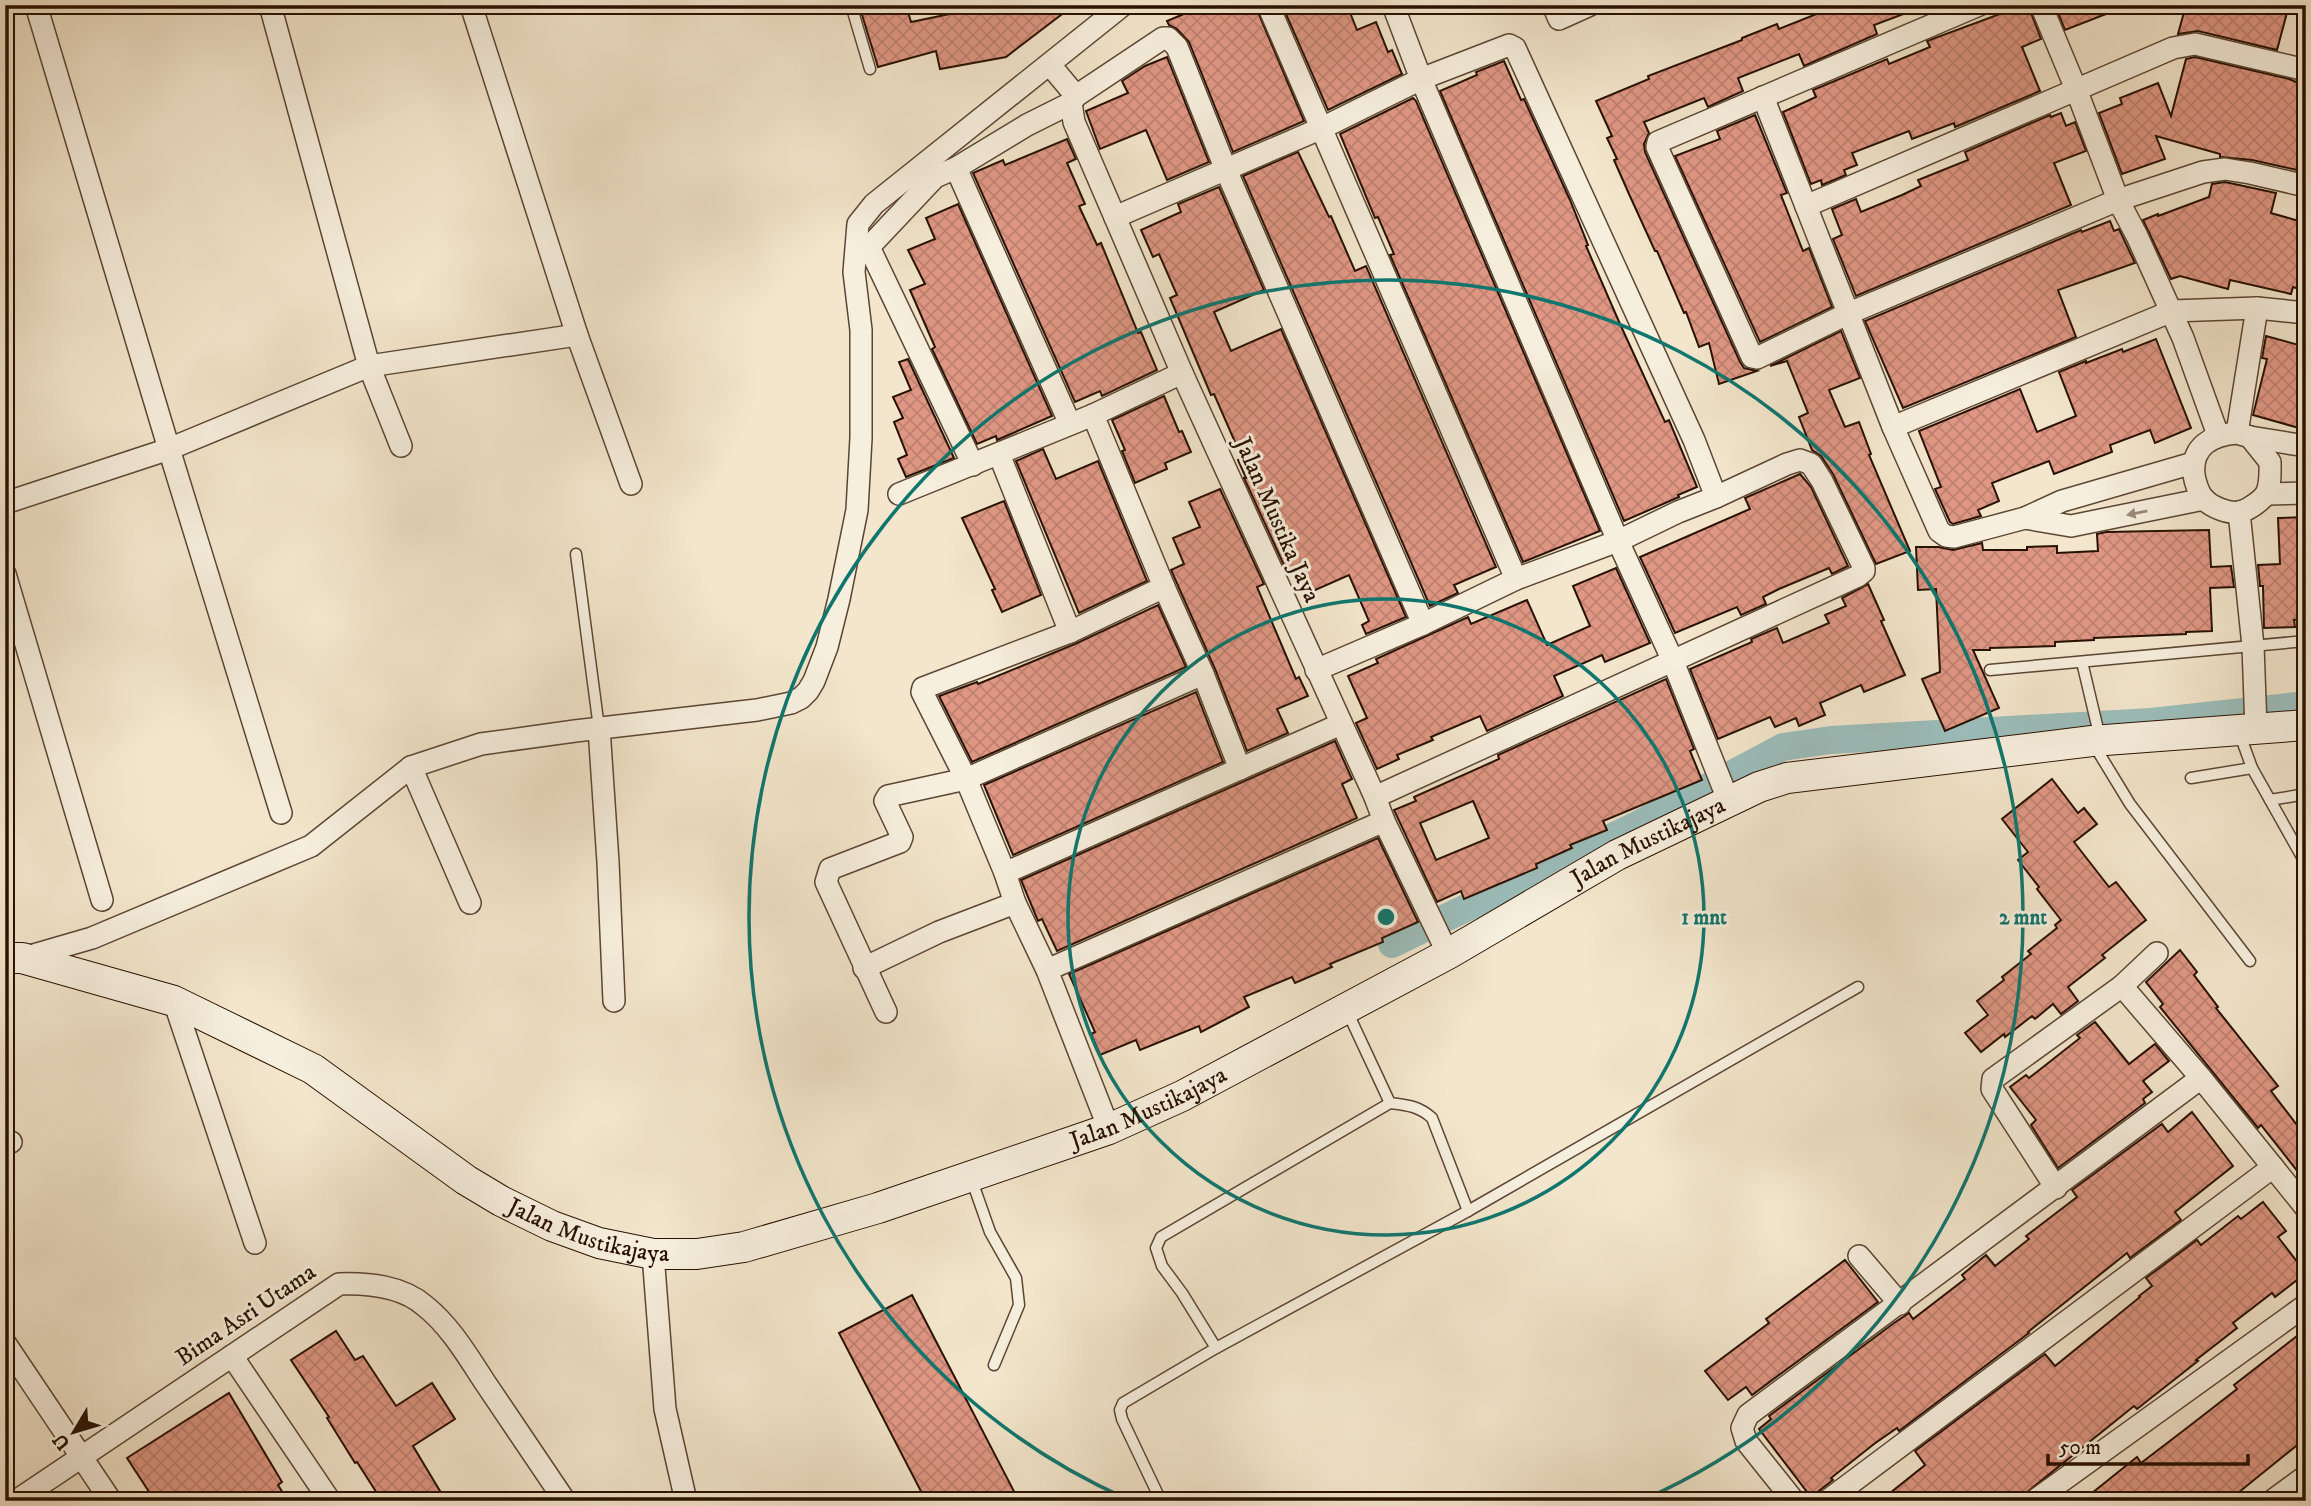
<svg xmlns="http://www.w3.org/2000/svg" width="2311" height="1506" viewBox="0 0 2311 1506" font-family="'IM FELL DW Pica',serif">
<defs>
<pattern id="building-cross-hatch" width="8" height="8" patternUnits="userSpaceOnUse" patternTransform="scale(1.75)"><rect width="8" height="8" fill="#df9784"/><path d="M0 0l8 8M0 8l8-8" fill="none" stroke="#bf8170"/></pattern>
</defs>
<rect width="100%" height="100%" fill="#f3e6cc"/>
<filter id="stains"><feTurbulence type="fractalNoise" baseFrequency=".00286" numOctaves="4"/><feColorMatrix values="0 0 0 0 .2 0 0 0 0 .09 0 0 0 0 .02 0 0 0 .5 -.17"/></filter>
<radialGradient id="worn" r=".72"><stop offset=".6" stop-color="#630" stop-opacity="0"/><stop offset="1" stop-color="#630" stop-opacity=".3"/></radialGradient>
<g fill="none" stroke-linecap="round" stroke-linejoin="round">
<polyline stroke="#9cbebc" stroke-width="28" points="1392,944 1637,825 1783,747 1831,740 2151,722 2306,705"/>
</g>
<g fill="url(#building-cross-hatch)" stroke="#281101" stroke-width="2" fill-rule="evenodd">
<polygon points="859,5 906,5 911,22 993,5 1074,5 1006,57 940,69 936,51 878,67"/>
<polygon points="1205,5 1255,5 1304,121 1233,152 1189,42 1177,29 1169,25 1167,21"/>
<polygon points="1282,5 1347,5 1357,30 1376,22 1388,52 1392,50 1402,74 1328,110"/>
<polygon points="1839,5 1922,7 1874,25 1877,34 1804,66 1799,54 1738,78 1743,91 1708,107 1704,98 1644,122 1649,133 1644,144 1645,152 1740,362 1744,368 1757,371 1719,384 1709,343 1699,347 1686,312 1684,313 1657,251 1655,251 1629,194 1614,160 1617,159 1607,138 1612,136 1596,101 1649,79 1648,76 1742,40 1742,38 1777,24 1779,29"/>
<polygon points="2024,5 2028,5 2041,39 2022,47 2040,91 1955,127 1954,123 1912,139 1909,131 1852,153 1857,165 1844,170 1846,175 1822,185 1821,180 1811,184 1783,112 1816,97 1813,90 1887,59 1889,64 1930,47 1927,41"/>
<polygon points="2055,5 2124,5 2124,7 2065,30"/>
<polygon points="2186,5 2289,5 2277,50 2198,31 2178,34"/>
<polygon points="1167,57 1209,162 1167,180 1146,130 1100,149 1086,111 1128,93 1122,81 1145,66"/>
<polygon points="2195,57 2289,79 2306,86 2306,172 2252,160 2220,157 2220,154 2156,136 2165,159 2122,174 2099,113 2122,104 2120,98 2158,83 2171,116 2186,59"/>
<polygon points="1504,61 1521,100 1524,99 1570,200 1588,245 1586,246 1620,324 1665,422 1669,420 1697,487 1678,495 1679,497 1624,521 1440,91 1477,75 1476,72"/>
<polygon points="1413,98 1416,101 1600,531 1523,562 1390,255 1394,254 1378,217 1375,218 1340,134"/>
<polygon points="2061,113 2066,126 2075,122 2086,151 2054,163 2071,205 1856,296 1833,239 1842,235 1832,209 1856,199 1861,212 1902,195 1921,186 1918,180 1968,160 1965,152 2050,115 2051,117"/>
<polygon points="1755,115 1787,193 1781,195 1803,251 1809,248 1832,307 1760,342 1675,156 1720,139 1717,131"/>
<polygon points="1067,139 1076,159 1067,163 1085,204 1079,206 1097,245 1101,243 1138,333 1141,332 1157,370 1102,396 1100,391 1075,402 973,173 1003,160 1005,165"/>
<polygon points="1298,152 1329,217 1331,216 1355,271 1366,266 1496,567 1454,585 1458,593 1430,606 1243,176"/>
<polygon points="2225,182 2276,193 2271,213 2306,223 2306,291 2293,287 2291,294 2230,280 2228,289 2180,276 2171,279 2143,220 2158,214 2158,216 2209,197 2212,184"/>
<polygon points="1219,187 1264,290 1214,312 1231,351 1281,329 1406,617 1366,634 1362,625 1369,621 1349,575 1304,595 1293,571 1288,574 1244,478 1246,478 1238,460 1242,458 1214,394 1211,395 1170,298 1177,295 1159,254 1153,257 1141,230 1181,212 1178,204"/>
<polygon points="958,204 1052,416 997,440 996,436 977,444 932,349 935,347 910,290 925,284 908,250 935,239 926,218"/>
<polygon points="2110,221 2114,231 2119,229 2135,263 2058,290 2076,337 1903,408 1865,321 2081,230 2082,232"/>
<polygon points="1841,331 1860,378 1829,390 1845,427 1859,422 1871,454 1869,455 1910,551 1876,564 1833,474 1821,456 1812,450 1799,417 1808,413 1787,361 1770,366"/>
<polygon points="2266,336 2306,347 2306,430 2253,415 2267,359 2262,358"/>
<polygon points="2156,339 2191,428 2155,443 2150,430 2110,445 2112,452 2054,474 2049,461 1992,483 1999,501 1978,510 1981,516 1953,524 1950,522 1935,489 1941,487 1919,431 2020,389 2037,432 2076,416 2059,372 2086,361 2086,363 2122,349 2123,352"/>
<polygon points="908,359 954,458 906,477 898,459 907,455 894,422 903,418 893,397 911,390 899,362"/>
<polygon points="1164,396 1179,432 1182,431 1191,452 1165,463 1167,469 1135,483 1122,451 1125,450 1112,420"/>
<polygon points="1043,449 1056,479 1098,461 1147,581 1079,613 1016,461"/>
<polygon points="1800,474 1811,487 1848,566 1832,574 1829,568 1779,589 1763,597 1766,604 1741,615 1737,607 1675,633 1640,557 1750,509 1745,498"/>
<polygon points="1220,489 1264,584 1257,587 1296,679 1299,677 1308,696 1277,709 1288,733 1247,751 1215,669 1171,570 1184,564 1173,538 1200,527 1189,502"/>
<polygon points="1004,501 1041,595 1002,612 992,590 995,589 962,518"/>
<polygon points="2306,517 2306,619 2294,620 2295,627 2264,628 2263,586 2260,586 2258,565 2280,564 2278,518"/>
<polygon points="2209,530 2211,567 2231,566 2234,587 2210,588 2212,631 2186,632 2186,634 2094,638 2094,640 2055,642 2055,646 1990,648 1990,650 1973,650 1999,708 1945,731 1922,679 1940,672 1936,589 1918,590 1916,547 1938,547 1953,550 1982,543 1983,550 2027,550 2027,547 2057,546 2057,553 2098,551 2097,534 2106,532"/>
<polygon points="1616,568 1650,643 1605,662 1602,655 1554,676 1563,696 1487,731 1480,716 1431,737 1433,740 1397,755 1399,759 1377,769 1356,723 1367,718 1348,676 1378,663 1376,659 1468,617 1471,624 1527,600 1547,645 1590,626 1573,586"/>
<polygon points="1868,584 1884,620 1881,621 1905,675 1864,692 1861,685 1820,703 1825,715 1799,726 1796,718 1775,727 1770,717 1718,739 1690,669 1752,642 1751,639 1777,628 1783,643 1829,623 1825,615 1846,606 1842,598"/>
<polygon points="1158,605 1186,667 972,762 939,696 977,682 978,684 1075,644"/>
<path d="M1666 679 1694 749 1690 751 1702 780 1603 821 1607 830 1570 845 1572 848 1536 864 1537 868 1464 899 1461 891 1437 902 1394 810 1416 801 1414 797 1499 759 1498 755ZM1473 801 1489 838 1436 860 1420 823Z"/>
<polygon points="1196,692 1223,762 1013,855 984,785"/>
<polygon points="1335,741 1352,779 1342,784 1357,818 1057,951 1042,919 1038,921 1021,880"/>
<polygon points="2052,779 2078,813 2084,808 2097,824 2074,842 2109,887 2116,882 2146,920 2102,955 2105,958 2068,987 2078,1001 2061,1014 2053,1004 2035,1019 2032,1016 2005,1037 2004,1034 1981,1052 1965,1033 1988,1015 1977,1001 2004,980 2002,977 2031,954 2028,951 2057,928 2055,925 2061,920 2037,889 2039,887 2018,860 2028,852 2002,819"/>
<polygon points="1378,838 1418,922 1382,938 1383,942 1330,964 1332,967 1295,983 1292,977 1244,997 1249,1007 1201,1032 1199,1026 1140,1050 1136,1040 1100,1055 1091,1034 1095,1032 1069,974"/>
<polygon points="2180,950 2197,972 2194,975 2218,1007 2216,1008 2278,1086 2271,1091 2306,1137 2306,1182 2261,1125 2258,1128 2160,1007 2163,1004 2146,982"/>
<polygon points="2095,1022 2129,1064 2155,1044 2169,1061 2143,1081 2152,1092 2143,1099 2145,1103 2058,1168 2031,1125 2036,1120 2010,1087 2026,1075 2029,1078 2080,1038 2077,1035"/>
<polygon points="2192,1112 2233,1166 2175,1212 2181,1220 2130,1258 2127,1253 2028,1332 2029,1333 1899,1431 1897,1428 1874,1444 1831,1478 1833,1480 1819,1491 1814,1501 1759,1429 1771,1419 1769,1416 1894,1323 1909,1313 1913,1319 1965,1279 1962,1275 1986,1255 1995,1266 2029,1239 2026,1236 2077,1197 2072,1190 2162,1124 2168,1132"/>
<polygon points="2263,1202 2286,1231 2278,1237 2306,1273 2275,1297 2272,1293 2233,1323 2237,1328 2196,1360 2198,1361 2137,1409 2134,1406 2016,1501 1880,1501 1925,1465 1915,1451 2045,1354 2055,1366 2140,1297 2139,1296 2152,1286 2146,1278 2197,1240 2201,1245 2238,1216 2241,1219"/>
<polygon points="1845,1260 1878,1302 1752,1395 1746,1387 1728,1400 1705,1371 1769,1323 1766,1319"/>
<polygon points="912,1295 1019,1501 926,1501 839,1333"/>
<polygon points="2306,1329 2306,1438 2228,1501 2082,1501 2137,1457 2141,1463 2192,1424 2237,1389 2234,1385"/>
<polygon points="336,1331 355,1360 363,1356 396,1406 432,1383 455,1419 413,1446 446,1501 382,1501 357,1462 355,1463 327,1418 329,1417 291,1360"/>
<polygon points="229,1393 282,1482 278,1485 288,1501 155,1501 127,1458"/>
</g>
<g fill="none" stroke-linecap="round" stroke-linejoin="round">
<defs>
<g id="service">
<polyline points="851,5 870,69"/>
<polyline points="576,554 599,728"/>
<polyline points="2082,662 2100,738"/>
<polyline points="1990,670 2306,641"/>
<polyline points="2239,732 2252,768 2306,864"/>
<polyline points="2094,745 2130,804 2250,961"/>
<polyline points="2191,778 2252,768"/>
<polyline points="2270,800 2306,794"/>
<polyline points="971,1178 990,1232 1016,1278 1019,1305 994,1365"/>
<polyline points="1468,1211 1858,987"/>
<polyline points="1216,1348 1182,1293 1162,1266 1156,1248 1161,1237 1390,1103"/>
<path d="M1161 1501 1122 1419 1120 1410 1123 1403 1216 1348 1468 1211 1432 1118C1419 1106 1407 1105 1390 1103L1347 1011"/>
</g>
<g id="minor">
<polyline points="36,5 169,449 281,813"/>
<polyline points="270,5 369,366 401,446"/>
<polyline points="471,5 577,335 631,484"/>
<polyline points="1268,5 1516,579"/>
<polyline points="1553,5 1559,19 1590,5"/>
<polyline points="1979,5 1658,142 1657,147 1752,357 1757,358 1847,314 2118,200 2203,172 2225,169 2250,173 2306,186"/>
<polyline points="2041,5 2076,89 2118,200 2137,236 2183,338 2218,435"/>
<polyline points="1050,65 1076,96"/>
<polyline points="1763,97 1893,427 1939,531 1946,536 1954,537 2025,518 2062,501 2193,463"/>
<polyline points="1071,103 1074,122 1182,373 1375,797 1384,821 1448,954"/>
<polyline points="956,168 1070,424"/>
<polyline points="1806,206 2173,48 2195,44 2306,70"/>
<polyline points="1115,217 1322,128 1421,79 1618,541 1672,659 1729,802"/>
<polyline points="1093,415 1164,587"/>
<polyline points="1893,427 2172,311 2257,308 2306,313"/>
<path d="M2237 433 2250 437 2270 462C2270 472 2271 485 2266 494 2261 501 2247 511 2239 512 2229 514 2211 507 2204 499 2199 494 2195 482 2194 475 2191 446 2212 435 2237 433Z"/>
<polyline points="2237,433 2257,308"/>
<polyline points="2250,437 2306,446"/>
<polyline points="999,454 1070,632"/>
<polyline points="973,465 869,247 935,177 956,168 1027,125 1071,103 1076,96 1163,38 1168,38 1177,47 1226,170 1423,624"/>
<polyline points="899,494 1093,415 1182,373"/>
<polyline points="2266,494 2306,493"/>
<polyline points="5,503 169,449 369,366 577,335"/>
<polyline points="2239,512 2253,646 2256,729"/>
<polyline points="2025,518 2071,526 2204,499"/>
<polyline points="5,574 102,900"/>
<polyline points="1316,670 1423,624 1516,579 1618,541 1678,512 1716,497 1694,440 1515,48 1509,45 1421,79 1393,5"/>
<polyline points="599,728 608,862 614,1001"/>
<polyline points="411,767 470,903"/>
<polyline points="1375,797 1858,576 1864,571 1864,568 1822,481 1811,464 1800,460 1787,464 1716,497"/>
<polyline points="1005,873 1341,724"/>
<polyline points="23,958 92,938 311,846 411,767 481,744 575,731 757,710 791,703 801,698 808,691 814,681 827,647 839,599 857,510 861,438 861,330 854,272 858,224 874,204 1123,5"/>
<polyline points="864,968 939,932 1015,903"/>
<polyline points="1047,970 1384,821"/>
<polyline points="2122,986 2157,953"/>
<polyline points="174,1001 255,1243"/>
<polyline points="886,1012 826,882 830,869 900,842 902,837 885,801 888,796 966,779 1203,674 1240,769"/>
<polyline points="1109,1129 1047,970 1015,903 1005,873 966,779 922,692 923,688 1070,632 1164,587 1203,674"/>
<polyline points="5,1143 11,1142"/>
<polyline points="2056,1188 1992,1089 1993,1079 2122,986 2201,1078 2306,1208"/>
<polyline points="653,1254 665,1409 686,1501"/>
<polyline points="1859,1256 1900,1304"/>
<polyline points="5,1343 111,1501"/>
<polyline points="232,1356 330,1501"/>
<path d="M16 1501 339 1284C369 1283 402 1286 425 1306 450 1326 467 1355 484 1381 511 1421 538 1461 565 1501"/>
<polyline points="1794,1501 1746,1441 1742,1428 1748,1415 2201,1078"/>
<polyline points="1827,1501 2273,1167"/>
<polyline points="2034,1501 2306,1305"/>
<polyline points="2272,1501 2306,1476"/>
</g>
<g id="secondary">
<path id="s1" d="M5 958H22L174 1001 313 1069 466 1180 501 1201 552 1226 599 1243 653 1254H697L744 1247 878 1208 1109 1129 1182 1096 1448 954 1617 855 1759 787 1787 778 2092 741 2306 725"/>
</g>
</defs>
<use href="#service" stroke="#5b4634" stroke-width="13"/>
<use href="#minor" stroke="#5b4634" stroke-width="24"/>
<use href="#secondary" stroke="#281101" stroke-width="32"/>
<use href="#service" stroke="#f7efde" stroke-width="10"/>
<use href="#minor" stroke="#f7efde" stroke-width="21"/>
<use href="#secondary" stroke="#f7efde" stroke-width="30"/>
</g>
<defs><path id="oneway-solid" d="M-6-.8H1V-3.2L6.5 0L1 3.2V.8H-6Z" transform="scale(1.75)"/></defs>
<use fill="#9a8b7b" href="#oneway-solid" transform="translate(2137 513) rotate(169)"/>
<g fill="none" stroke="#0f766e" stroke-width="3.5">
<circle cx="1386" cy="917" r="318"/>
<path d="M1127 1499A637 637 0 1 1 1645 1499"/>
</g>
<g text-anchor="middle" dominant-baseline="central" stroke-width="6" stroke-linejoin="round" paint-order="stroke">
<g font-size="24" fill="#281101" stroke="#f7efde">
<text transform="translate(1277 520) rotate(66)">Jalan Mustika Jaya</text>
<text stroke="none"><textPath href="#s1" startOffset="1808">Jalan Mustikajaya</textPath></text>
<text stroke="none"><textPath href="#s1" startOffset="1241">Jalan Mustikajaya</textPath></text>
<text stroke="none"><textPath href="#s1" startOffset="653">Jalan Mustikajaya</textPath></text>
<text transform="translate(246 1315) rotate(-34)">Bima Asri Utama</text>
</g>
</g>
<circle cx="1386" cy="917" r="10" fill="#0f766e" stroke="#f7efde" stroke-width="3.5"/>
<g font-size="21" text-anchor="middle" font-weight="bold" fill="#0f766e" stroke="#f7efde" stroke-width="6" stroke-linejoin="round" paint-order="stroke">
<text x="1704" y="924">1 mnt</text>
<text x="2023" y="924">2 mnt</text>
</g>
<rect width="2311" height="1506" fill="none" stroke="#f3e6cc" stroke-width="28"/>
<rect x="7" y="7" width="2297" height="1492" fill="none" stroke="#281101" stroke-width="3.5"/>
<rect x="14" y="14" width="2283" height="1478" fill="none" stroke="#281101" stroke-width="2"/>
<g transform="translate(74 1432) rotate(232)" stroke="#f7efde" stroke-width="5" paint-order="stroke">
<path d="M0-5L12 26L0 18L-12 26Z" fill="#281101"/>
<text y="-10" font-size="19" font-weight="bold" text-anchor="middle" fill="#281101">U</text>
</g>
<path d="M2048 1454v10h200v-10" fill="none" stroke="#281101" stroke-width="3.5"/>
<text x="2059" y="1454" font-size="21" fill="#281101" stroke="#f7efde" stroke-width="5" paint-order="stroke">50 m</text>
<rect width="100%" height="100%" filter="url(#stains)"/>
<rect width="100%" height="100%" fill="url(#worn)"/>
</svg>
